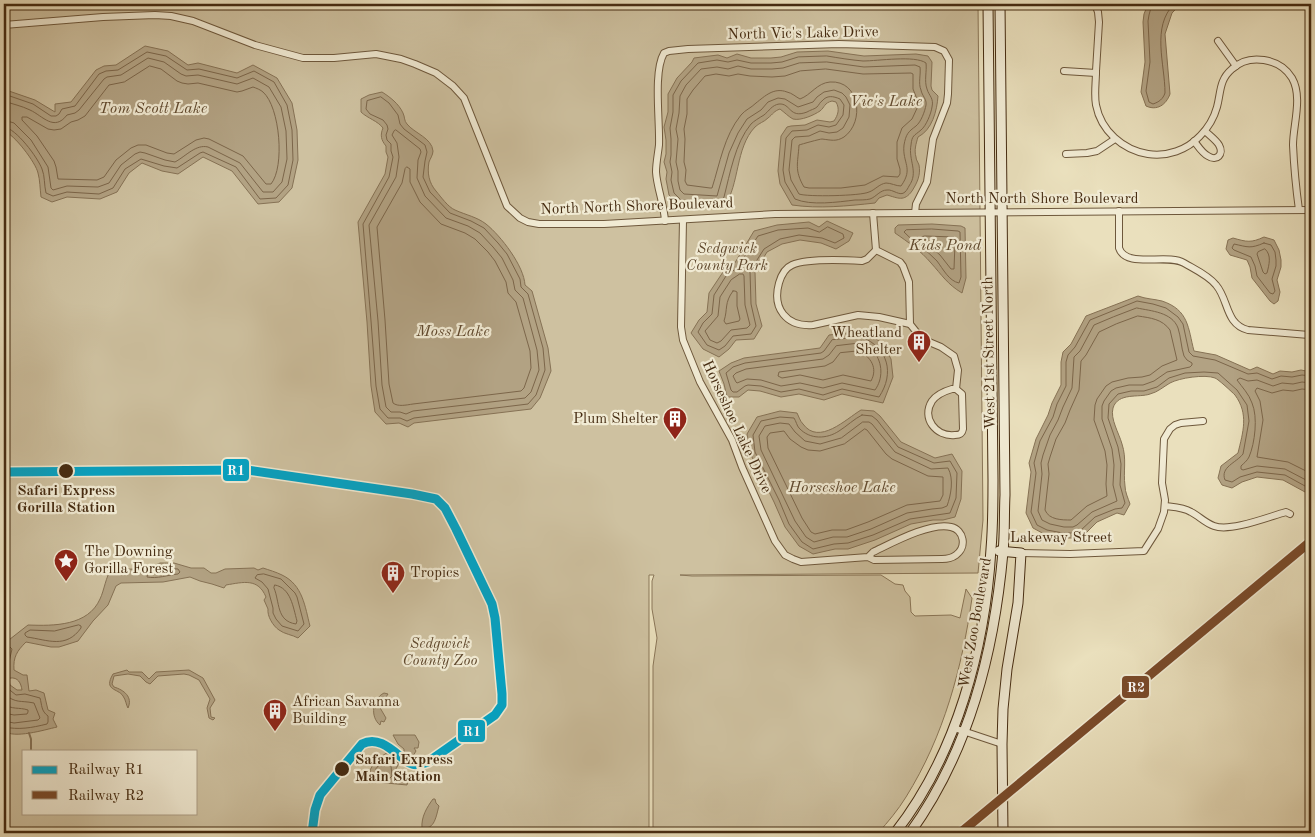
<svg xmlns="http://www.w3.org/2000/svg" width="1315" height="837" viewBox="0 0 1315 837" font-family="'Old Standard TT',serif">
<rect width="100%" height="100%" fill="#eae0bd"/>
<filter id="stains"><feTurbulence type="fractalNoise" baseFrequency=".004" numOctaves="4"/><feColorMatrix values="0 0 0 0 .2 0 0 0 0 .09 0 0 0 0 .02 0 0 0 .5 -.17"/></filter>
<radialGradient id="worn" r=".72"><stop offset=".6" stop-color="#630" stop-opacity="0"/><stop offset="1" stop-color="#630" stop-opacity=".3"/></radialGradient>
<path fill="#cec1a0" stroke="#8a7658" fill-rule="evenodd" d="M4 4H978L983 520 978 573 680 575 692 576 881 575 895 584 903 585 905 591 910 597 911 612 915 616 951 615 960 618 966 589 972 598C962 668 944 736 906 797 898 810 888 822 878 833H653V666L657 638 652 609V581L654 575H649V833H4ZM24 751H196V813H24Z"/>
<g fill="#b2a283" stroke="#867255" fill-rule="evenodd">
<path d="M1148 4H1181L1172 13 1165 34 1170 94C1166 105 1157 111 1146 106L1141 92 1145 62 1143 22 1144 14Z"/>
<path d="M145 46 168 51 188 65 198 63 237 73 253 65 277 78 292 103 297 130 298 160 292 188 279 202 258 204 232 171 203 157 178 174 162 171 142 163 129 173 117 192 100 199 67 197 52 202 41 197C40 189 40 180 38 173 36 163 14 134 4 131V87L6 90 35 100 55 112V104L71 102 96 70 104 66 116 65Z"/>
<path d="M828 51 864 56 916 54 928 56 932 62 931 86 932 90 938 96C937 111 932 130 918 137 916 144 914 150 916 157 916 160 918 162 919 165 921 175 917 183 912 191 904 202 898 198 887 195L879 198 875 203C847 206 819 209 792 205L780 184 778 171 781 136 787 127 791 126 805 125 817 120 830 122 834 121C838 115 840 109 836 102L832 101C824 103 825 107 820 111 814 115 801 121 793 119 789 117 784 112 780 109 774 111 773 114 768 118 764 122 759 123 755 127 735 148 740 184 724 207L716 208 679 205 669 195 666 179 667 172 664 162 666 154V140L664 127 668 112V94L677 78 692 62 694 58 718 55 727 58 737 54 751 58H771L781 57 797 52Z"/>
<path d="M382 92C390 97 399 104 403 113 405 117 404 121 407 124 414 133 432 138 433 151 433 155 430 159 429 162 427 173 429 183 436 191 441 197 448 207 455 210 466 215 477 217 486 224 501 236 524 266 525 285L532 291 548 348 551 371 540 398 531 409 414 423 408 427 399 423 386 424 375 412 371 386 367 322 358 222 385 174 388 157 386 152V146C381 140 380 135 383 128 378 121 367 118 361 112V99L369 95Z"/>
<polygon points="827,221 853,233 849,241 836,249 821,243 800,240 782,244 767,252 755,272 756,304 762,326 754,339 736,340 729,349 719,357 703,349 691,333 699,320 707,312 709,293 723,272 733,266 754,231 777,225 809,222 819,227"/>
<path d="M932 224 961 226 965 228 966 278 962 293C947 284 942 275 931 263 921 251 908 242 895 233V228L898 225Z"/>
<path d="M1264 237 1274 240 1279 250 1281 260V267L1277 280 1280 292 1278 301 1274 304 1270 301 1252 278 1250 267 1247 260 1230 255 1226 249 1228 240 1233 238C1247 242 1251 243 1264 237Z"/>
<path d="M1138 296C1146 299 1154 299 1162 301 1189 310 1188 328 1194 351L1216 355 1250 370 1257 367 1273 374 1280 371 1292 372 1301 370 1311 372V491L1305 492 1283 480 1257 477 1242 482 1232 488 1222 485 1218 478 1221 466 1238 453C1243 432 1249 414 1235 395 1232 392 1218 379 1215 378 1205 374 1179 378 1170 383 1163 387 1158 392 1150 394 1139 398 1118 392 1113 408 1110 419 1119 433 1122 444 1127 459 1123 471 1125 486 1125 492 1128 498 1130 504L1124 515 1117 513 1097 522 1084 535 1075 538H1063L1046 535 1033 528 1026 513 1031 472 1029 463 1036 439 1048 415 1052 403 1061 385V362L1063 352 1071 344 1086 316Z"/>
<polygon points="864,331 882,343 891,359 893,377 883,403 842,394 824,400 799,394 781,397 760,391 748,390 739,397 727,397 724,384 719,371 731,363 744,358 820,348 829,335"/>
<path d="M861 410 874 411 880 416 901 442 935 458 952 454 962 471 961 499 955 517 943 520H933L911 524 875 540 848 549H835L813 554 799 546 785 527 774 502 750 453 747 434 757 417 780 411 797 413C799 417 800 421 803 424 819 446 846 419 861 410Z"/>
<path d="M160 563H174L191 568H204L211 573H216L225 569 254 568 258 570 263 568C269 570 276 572 282 575 303 585 305 607 310 626L298 638C293 635 284 634 279 630 273 626 267 616 268 609L264 600 266 597C258 578 244 582 226 585L224 588 212 584 200 581 190 577 163 582 121 583 116 586 108 605 93 621 78 641 59 647H51L26 642C17 651 13 657 14 670L23 675H27L29 691 36 690 44 693 48 710 55 713 53 719 57 727C44 730 14 739 4 731L5 700 4 689 5 686 4 684V645L5 643 28 625C54 626 88 626 100 599 104 591 106 576 111 570 130 567 142 573 160 563ZM10 678C18 677 21 683 22 690H17L10 685 9 681Z"/>
<path d="M127 670 129 672H142L149 679 156 672 189 670 203 678 215 700 210 708 211 717 215 718 213 720 209 718 207 708 210 699 199 680 189 675 184 674 158 676 150 684 146 682 140 676 128 674 114 676 112 684 114 687C124 690 133 697 128 708 126 705 126 700 123 696 118 688 103 691 113 674Z"/>
<path d="M384 693 388 694 386 697 391 706H379L386 718 384 722 381 721 380 725C370 717 372 699 384 693Z"/>
<polygon points="393,735 415,735 419,742 418,748 414,748 416,751 413,756 406,756 404,754 404,749 398,744"/>
<path d="M388 752 390 754C389 761 394 761 399 763L396 769V772L408 781 407 785 376 782 371 774 370 770 376 760Z"/>
<path d="M433 799H435L436 803 439 806C436 816 435 830 422 828 421 817 427 807 433 799Z"/>
</g>
<g fill="none" stroke-linecap="round" stroke-linejoin="round">
<g stroke="#7c664a" stroke-width="1">
<path d="M1152 4 1149 15 1148 21 1150 62 1146 91 1149 102 1153 104C1159 102 1163 99 1165 93 1165 64 1151 27 1174 4"/>
<path d="M827 56C839 58 851 60 863 61 878 61 915 55 926 63 927 71 924 81 927 89 929 96 934 98 932 107 931 114 926 126 921 130 914 136 912 135 911 145 908 160 919 172 909 186 908 188 907 190 905 192 900 197 893 189 887 190 880 190 876 197 870 199 866 200 860 200 855 200 838 202 811 206 795 199L785 182 783 170 786 138 792 131 807 130 818 125 829 127 836 125 843 115 844 105 840 99C833 96 827 95 822 101 820 102 819 105 817 107 815 109 810 110 807 112 789 119 791 103 779 104 772 105 769 111 764 115 759 118 754 121 751 124 735 143 730 174 724 197L721 202 716 203 681 200 674 193 671 180 672 172 670 162 671 155V139L670 128 673 112V95L681 81 698 63 717 60 728 62 737 60 751 63H771L782 62 798 57Z"/>
<path d="M827 62 864 67 915 65 920 67C921 75 918 83 921 90 922 96 927 99 926 105 925 111 921 122 916 126 908 132 906 134 904 145 902 163 914 168 901 186 896 186 891 183 886 183 879 184 875 190 869 192 861 196 807 197 799 194L791 180 789 170 792 140 795 137 809 136 820 131 829 133 837 132 843 128 849 117 850 105 846 97 842 93 834 90 824 92 817 97 813 102 798 107 785 99 778 98 768 102 761 110 747 119 738 133 729 153 717 196 684 194 680 190 678 181V171L676 162 678 139 676 129 679 113 680 96 686 85 701 69 717 67 728 69 738 66 751 69H772L783 68 799 63Z"/>
<path d="M150 66 161 69 177 81 182 83 188 84 198 83 237 92 242 91 253 87C256 88 261 90 263 92 280 107 285 167 271 184H266L243 156 209 139 204 138 196 140 174 154 167 153 146 145H138L131 148 116 160 104 177 97 180 58 179 56 167 54 161 37 136 22 120V117H27L48 129 54 130 61 129 71 122 78 120 85 116 109 85 124 82Z"/>
<path d="M826 69 863 74 911 73 913 74V89L919 104 912 119 902 128 897 142V159L900 169V174L898 177 883 176 865 185 841 188H809L804 187C794 170 798 163 799 145 802 144 820 139 822 139 831 140 836 142 844 137 865 122 860 80 830 82 817 83 811 95 800 99 796 97 792 93 787 92 774 87 765 96 756 103 751 108 745 110 741 115 724 136 720 163 712 188H710L687 185 685 181 686 170 684 162 685 139 684 129 687 114V99L693 90 705 76 716 74 729 76 738 74 750 76 772 77 785 76 800 71Z"/>
<path d="M4 94 33 104 51 116H56L59 114 62 109 75 106 99 74 106 71 118 70 147 52 166 56 187 70 199 69 237 78 254 71 274 82 287 105 292 130 293 160 288 185 276 198 260 199 236 167 203 152 200 153 177 168 164 166 141 159 125 169 113 188 99 194 67 192 53 196 46 193C44 185 45 176 42 169 38 158 16 128 4 127"/>
<polygon points="381,97 389,103 398,115 400,124 404,129 425,145 427,152 425,161 423,177 430,192 450,213 471,221 484,228 498,243 507,254 520,279 521,287 528,294 543,348 545,370 536,395 528,404 414,418 407,421 400,418 388,418 380,409 376,386 371,321 363,224 389,177 393,157 391,151 391,144 387,140 386,135 388,129 387,125 383,120 370,114 366,109 367,101"/>
<path d="M4 101C12 104 22 106 30 110 43 116 54 132 67 115L75 113 79 110 104 79 107 77 121 75 148 58 164 62 181 74 186 76 198 75 237 84 253 78 269 87 281 107 286 131 287 159 282 182 273 192H263L240 163 208 147C196 144 186 156 175 162L165 160 145 153 140 152 135 154 121 165 109 183 98 187 67 186 53 190 51 188 48 167 31 140 14 123 4 120"/>
<polygon points="396,130 420,149 421,152 418,160 417,178 425,196 446,218 468,226 480,233 493,247 502,258 513,280 515,290 523,298 537,350 539,370 531,392 525,398 413,411 406,414 400,412 391,412 386,407 382,385 378,321 369,225 396,177 399,157 397,143 392,135 394,131"/>
<path d="M407 167 410 169V182L420 202 441 224 465 233 475 239 488 252 495 261 506 282 508 293 516 302 530 351 531 368 524 388 521 391 413 404C406 405 398 407 393 403L389 384 385 320 377 227 402 183 405 169Z"/>
<polygon points="828,227 843,234 844,238 835,243 822,238 799,235 780,239 764,249 750,271 751,304 756,326 751,334 733,336 725,346 719,350 707,345 698,332 703,323 712,314 714,295 726,276 737,268 758,236 778,230 808,228 819,232"/>
<path d="M932 229 958 231 960 232 961 277 959 283C949 281 943 269 937 261 927 250 914 243 904 232L906 230Z"/>
<polygon points="925,236 954,237 955,243 954,269 951,269 940,255 923,240 922,237"/>
<path d="M1264 243 1271 245 1275 252 1276 260V266L1272 279 1275 291 1273 294 1270 293 1257 276 1255 266 1251 257 1234 250 1232 248 1234 244C1248 247 1250 249 1264 243Z"/>
<path d="M1265 249C1272 255 1269 265 1267 273L1265 274 1263 272 1257 254 1258 252Z"/>
<polygon points="740,274 743,274 744,276 745,305 750,325 747,328 731,330 721,341 717,343 710,340 705,331 718,316 720,297 731,280"/>
<path d="M733 291H735L737 292V306L740 319 739 321 726 324 724 321C728 309 724 303 733 291Z"/>
<path d="M1137 308C1151 311 1172 312 1178 328 1181 337 1181 347 1184 356L1187 360 1192 363V365L1190 367 1167 372 1154 381 1143 385H1129L1116 388 1111 391 1104 401 1102 406V419L1112 449 1114 465 1113 485 1117 501 1092 512 1077 525 1073 527H1064L1050 524 1042 520 1038 511 1042 474 1041 463 1043 455 1050 435 1058 420 1063 407 1072 388 1074 357 1080 351 1094 325 1113 317Z"/>
<path d="M1138 316C1151 318 1162 319 1170 330L1177 360 1162 366 1150 375 1142 377 1128 378 1112 382 1106 386 1097 399 1095 405 1094 420 1105 451 1107 465 1106 484 1107 496 1087 506 1071 520C1062 520 1049 520 1045 510L1049 474 1048 464 1050 457 1056 439 1065 423 1070 410 1079 390 1081 361 1086 355 1099 332 1116 324Z"/>
<path d="M862 337C888 348 895 373 879 397L842 389 823 395 799 389 781 392 761 386 748 385 745 386 737 392H733L731 390 726 373 733 367 745 363 821 353 824 351 832 340Z"/>
<path d="M861 343C865 345 871 348 874 352 883 363 883 379 875 390L842 383 823 388 800 383 781 386 761 380 747 379 737 383 736 382 733 376 736 373 746 369 823 359 829 355 836 346Z"/>
<path d="M859 351C871 357 878 368 871 381L843 375 823 380 800 375 782 378 778 376 779 372 825 366 833 362 840 353Z"/>
<path d="M1311 376 1302 375 1292 377 1281 376 1272 379 1257 373 1248 374 1215 360 1193 356 1189 352 1183 324 1178 317 1166 308 1153 304 1137 301 1090 320 1075 347 1068 355 1066 362V386L1057 404 1053 417 1040 441 1034 463 1036 473 1031 512 1037 525 1047 530 1063 533H1074L1081 530 1095 517 1115 509 1122 508 1125 503 1120 485 1121 464 1118 447 1108 418 1109 404 1118 394 1131 391H1144L1157 387 1169 378 1185 373 1204 372 1218 373 1237 390 1247 405 1249 421 1243 454C1236 463 1220 467 1225 480L1232 482 1240 477 1257 472 1285 475 1305 486H1311"/>
<path d="M1311 383 1302 382 1293 384 1282 383 1273 386 1257 380 1248 381 1240 378 1237 380C1242 387 1249 394 1252 403 1258 417 1255 443 1249 457 1247 461 1244 463 1241 466V469L1243 470 1257 466 1285 469 1306 480H1311"/>
<polyline points="1311,390 1302,389 1293,391 1283,390 1272,393 1257,388 1255,391 1260,401 1263,420 1257,457 1288,462 1308,472 1311,472"/>
<path d="M862 415 872 416 877 420 898 447 934 463 950 461 957 473 956 498 950 513 910 519 873 535 848 543 834 544 813 549 802 542 789 524 779 500 755 452 753 435 761 421 780 417 794 418C796 421 797 426 799 428 810 440 827 439 839 431 847 426 854 419 862 415Z"/>
<path d="M863 422H869L872 424 895 452 931 469 948 468C954 479 951 495 947 506L942 508 932 509 907 513 871 529 847 537H833L814 542 806 537 795 521 761 450 759 436 765 426 780 423 789 424 795 432 805 441 820 444 841 438Z"/>
<polygon points="865,429 867,430 886,454 892,459 928,476 943,477 943,495 940,501 907,505 868,522 846,530 832,530 815,534 811,532 802,518 768,448 767,437 770,433 784,431 790,439 801,447 808,450 820,451 844,444"/>
<path d="M162 568 178 569 180 572 178 574C168 575 157 579 147 577L148 573Z"/>
<polygon points="264,574 281,579 295,593 297,597 304,624 298,631 282,626 276,619 273,613 273,608 268,589 262,582 255,578 257,575"/>
<path d="M275 585C291 588 293 607 297 621L296 624C276 621 280 602 274 588Z"/>
<path d="M79 625 81 626V628C66 649 48 640 27 637L25 635V633L30 630 54 631Z"/>
<path d="M4 648 10 647 12 649 9 662V672L4 678 6 687 16 695 25 694 40 698C42 705 41 711 48 716V722L47 724C31 728 19 730 4 727"/>
<path d="M4 694C17 704 19 700 34 703L40 718 38 720 14 723 4 721"/>
<path d="M4 704C12 710 19 707 28 710V712L27 714 14 715 4 713"/>
<polygon points="383,761 386,761 391,766 392,776 390,778 379,777 376,773 376,769"/>
</g>
<polyline stroke="#867255" stroke-width="2" points="29,733 31,739 31,751"/>
<defs>
<g id="street">
<path d="M1095 4 1098 12 1099 22C1098 38 1097 55 1096 71 1096 83 1094 94 1096 105 1101 131 1123 150 1148 154 1167 157 1187 150 1200 136 1208 128 1214 118 1217 107 1221 92 1219 80 1232 69 1249 53 1280 58 1292 78 1303 97 1293 125 1293 145 1294 167 1296 188 1299 210"/>
<polyline points="4,25 103,17 155,15 171,16 193,21 255,45 303,58 334,58 376,54 401,59 415,64 436,73 453,86 464,98 507,206 520,218 528,222 539,224 604,224 775,214 1311,210"/>
<polyline points="1218,41 1236,66"/>
<polyline points="1064,71 1096,73"/>
<path d="M1194 141C1198 146 1202 153 1208 156 1217 162 1224 154 1219 145 1216 140 1209 135 1205 131"/>
<polyline points="1066,154 1087,153 1097,151 1115,139"/>
<path d="M1119 211V248C1126 269 1167 253 1184 263 1194 269 1208 275 1216 285 1229 300 1225 324 1248 330L1309 335 1311 334"/>
<polyline points="873,213 876,250 900,262 903,266 909,282 910,324 922,339 941,347 954,356 958,370 956,389"/>
<path d="M683 220 681 327 683 340 700 382 732 440 742 467 775 541 785 555 793 559 801 562 868 557 874 560 942 559C947 559 952 558 956 555 967 547 964 530 951 527 930 522 892 543 873 552L868 557"/>
<path d="M665 221C664 204 657 188 656 172 656 163 658 154 659 145 660 121 653 72 664 53L669 51 688 49 839 44 935 47 944 51 949 60 948 94 947 103 933 139 927 182 916 204 915 213"/>
<path d="M876 250 867 259 862 261C844 260 808 258 792 265 785 268 781 276 779 283 772 308 786 327 813 325L858 315 879 317 910 324"/>
<path d="M952 389H956L962 394 963 429C962 434 960 435 955 435 936 437 921 418 932 401 937 394 945 391 952 389Z"/>
<path d="M1165 506C1173 507 1183 507 1191 512 1199 516 1205 523 1214 526 1231 532 1268 517 1286 512L1290 514"/>
<polyline points="1021,553 1070,554 1144,551 1158,529 1164,512 1165,500 1162,483 1164,439 1170,429 1175,425 1181,423 1203,421"/>
<polyline points="954,728 1002,744"/>
</g>
<g id="secondary">
<polyline points="999,551 1021,553 1018,603 1007,669 1003,709 1002,744 1003,833"/>
<path d="M895 833C957 754 985 648 991 549 993 526 993 503 993 480L988 4"/>
<path d="M910 833C969 751 994 653 1003 552 1005 533 1004 514 1005 495L1000 4"/>
</g>
</defs>
<use href="#street" stroke="#6e583c" stroke-width="8"/>
<use href="#secondary" stroke="#452b11" stroke-width="11"/>
<use href="#street" stroke="#f1ebd4" stroke-width="6"/>
<use href="#secondary" stroke="#f1ebd4" stroke-width="9"/>
<defs>
<path id="rail-1" d="M4 472 247 470 412 494 436 499 445 508 456 529 492 604 495 618 502 694V705L495 715 428 762C422 764 417 766 412 764 408 763 405 760 401 757 390 748 377 736 362 744L320 795 315 810 312 833"/>
<polyline id="rail-2" points="960,833 1311,541"/>
</defs>
<use href="#rail-1" stroke="#f1ebd4" stroke-width="12"/>
<use href="#rail-2" stroke="#f1ebd4" stroke-width="12"/>
<use href="#rail-1" stroke="#03a3c5" stroke-width="9"/>
<use href="#rail-2" stroke="#7a4b2a" stroke-width="9"/>
</g>
<defs>
<symbol id="building-pin" viewBox="-11 -11 22 30"><path d="M0 17L-7.5 6A9.5 9.5 0 1 1 7.5 6Z" fill="#8f2418" stroke="#f1ebd4"/><path d="M-4-6H4V6H1V3H-1V6H-4ZM-2.5-4.3h1.7v1.8h-1.7ZM.8-4.3h1.7v1.8H.8ZM-2.5-1h1.7V.8h-1.7ZM.8-1h1.7V.8H.8Z" fill="#fff"/></symbol>
<symbol id="sight-pin" viewBox="-11 -11 22 30"><path d="M0 17L-7.5 6A9.5 9.5 0 1 1 7.5 6Z" fill="#8f2418" stroke="#f1ebd4"/><path d="M0-6L1.8-2.2L6-1.7L2.9 1.2L3.7 5.4L0 3.3L-3.7 5.4L-2.9 1.2L-6-1.7L-1.8-2.2Z" fill="#fff"/></symbol>
</defs>
<g fill-rule="evenodd">
<use href="#building-pin" x="905" y="328" width="28" height="38"/>
<use href="#building-pin" x="661" y="405" width="28" height="38"/>
<use href="#sight-pin" x="52" y="547" width="28" height="38"/>
<use href="#building-pin" x="379" y="559" width="28" height="38"/>
<use href="#building-pin" x="261" y="697" width="28" height="38"/>
</g>
<g fill="#452b11" stroke="#f1ebd4" stroke-width="2">
<circle cx="66" cy="471" r="8"/>
<circle cx="342" cy="769" r="8"/>
</g>
<g text-anchor="middle" dominant-baseline="central" stroke-width="4.5" stroke-linejoin="round" paint-order="stroke">
<g font-size="15" fill="#452b11" stroke="#f1ebd4">
<text transform="translate(803 34) rotate(-1)">North Vic's Lake Drive</text>
<text x="1042" y="199">North North Shore Boulevard</text>
<text transform="translate(637 207) rotate(-2)">North North Shore Boulevard</text>
<text transform="translate(990 353) rotate(-91)">West 21st Street North</text>
<text transform="translate(736 427) rotate(65)">Horseshoe Lake Drive</text>
<text x="1061" y="538">Lakeway Street</text>
<text transform="translate(976 623) rotate(-80)">West Zoo Boulevard</text>
</g>
<g font-size="15" font-style="italic" fill="#60492e" stroke="#f1ebd4">
<text x="727" y="249">Sedgwick<tspan x="727" dy="17">County Park</tspan></text>
<text x="440" y="644">Sedgwick<tspan x="440" dy="17">County Zoo</tspan></text>
</g>
<g font-size="15" fill="#452b11" stroke="#f1ebd4" text-anchor="start">
<text x="902" y="333" text-anchor="end">Wheatland<tspan x="902" dy="17">Shelter</tspan></text>
<text x="658" y="419" text-anchor="end">Plum Shelter</text>
<text x="84" y="552">The Downing<tspan x="84" dy="17">Gorilla Forest</tspan></text>
<text x="410" y="573">Tropics</text>
<text x="292" y="702">African Savanna<tspan x="292" dy="17">Building</tspan></text>
</g>
<g font-size="15" font-weight="bold" fill="#452b11" stroke="#f1ebd4">
<text x="66" y="491">Safari Express<tspan x="66" dy="17">Gorilla Station</tspan></text>
<text x="355" y="760" text-anchor="start">Safari Express<tspan x="355" dy="17">Main Station</tspan></text>
</g>
<g font-size="16" font-style="italic" fill="#60492e" stroke="#f1ebd4">
<text x="886" y="102">Vic's Lake</text>
<text x="153" y="109">Tom Scott Lake</text>
<text x="945" y="246">Kids Pond</text>
<text x="453" y="332">Moss Lake</text>
<text x="842" y="488">Horseshoe Lake</text>
</g>
</g>
<g stroke="#f1ebd4" stroke-width="2">
<rect x="222" y="458" width="28" height="24" rx="5" fill="#03a3c5"/>
<rect x="1121" y="675" width="29" height="24" rx="5" fill="#7a4b2a"/>
<rect x="457" y="719" width="29" height="24" rx="5" fill="#03a3c5"/>
</g>
<g font-size="14" text-anchor="middle" font-weight="bold" fill="#fff">
<text x="236" y="475">R1</text>
<text x="1136" y="692">R2</text>
<text x="472" y="736">R1</text>
</g>
<rect width="1315" height="837" fill="none" stroke="#eae0bd" stroke-width="20"/>
<rect x="5" y="5" width="1305" height="827" fill="none" stroke="#452b11" stroke-width="2.5"/>
<rect x="10" y="10" width="1295" height="817" fill="none" stroke="#452b11"/>
<rect x="22" y="750" width="175" height="65" fill="#f1ebd4" stroke="#ac9e86"/>
<rect x="32" y="766" width="25" height="8" fill="#03a3c5" stroke="#ac9e86"/>
<text x="68" y="774" font-size="15" fill="#452b11">Railway R1</text>
<rect x="32" y="791" width="25" height="8" fill="#7a4b2a" stroke="#ac9e86"/>
<text x="68" y="800" font-size="15" fill="#452b11">Railway R2</text>
<rect width="100%" height="100%" filter="url(#stains)"/>
<rect width="100%" height="100%" fill="url(#worn)"/>
</svg>
